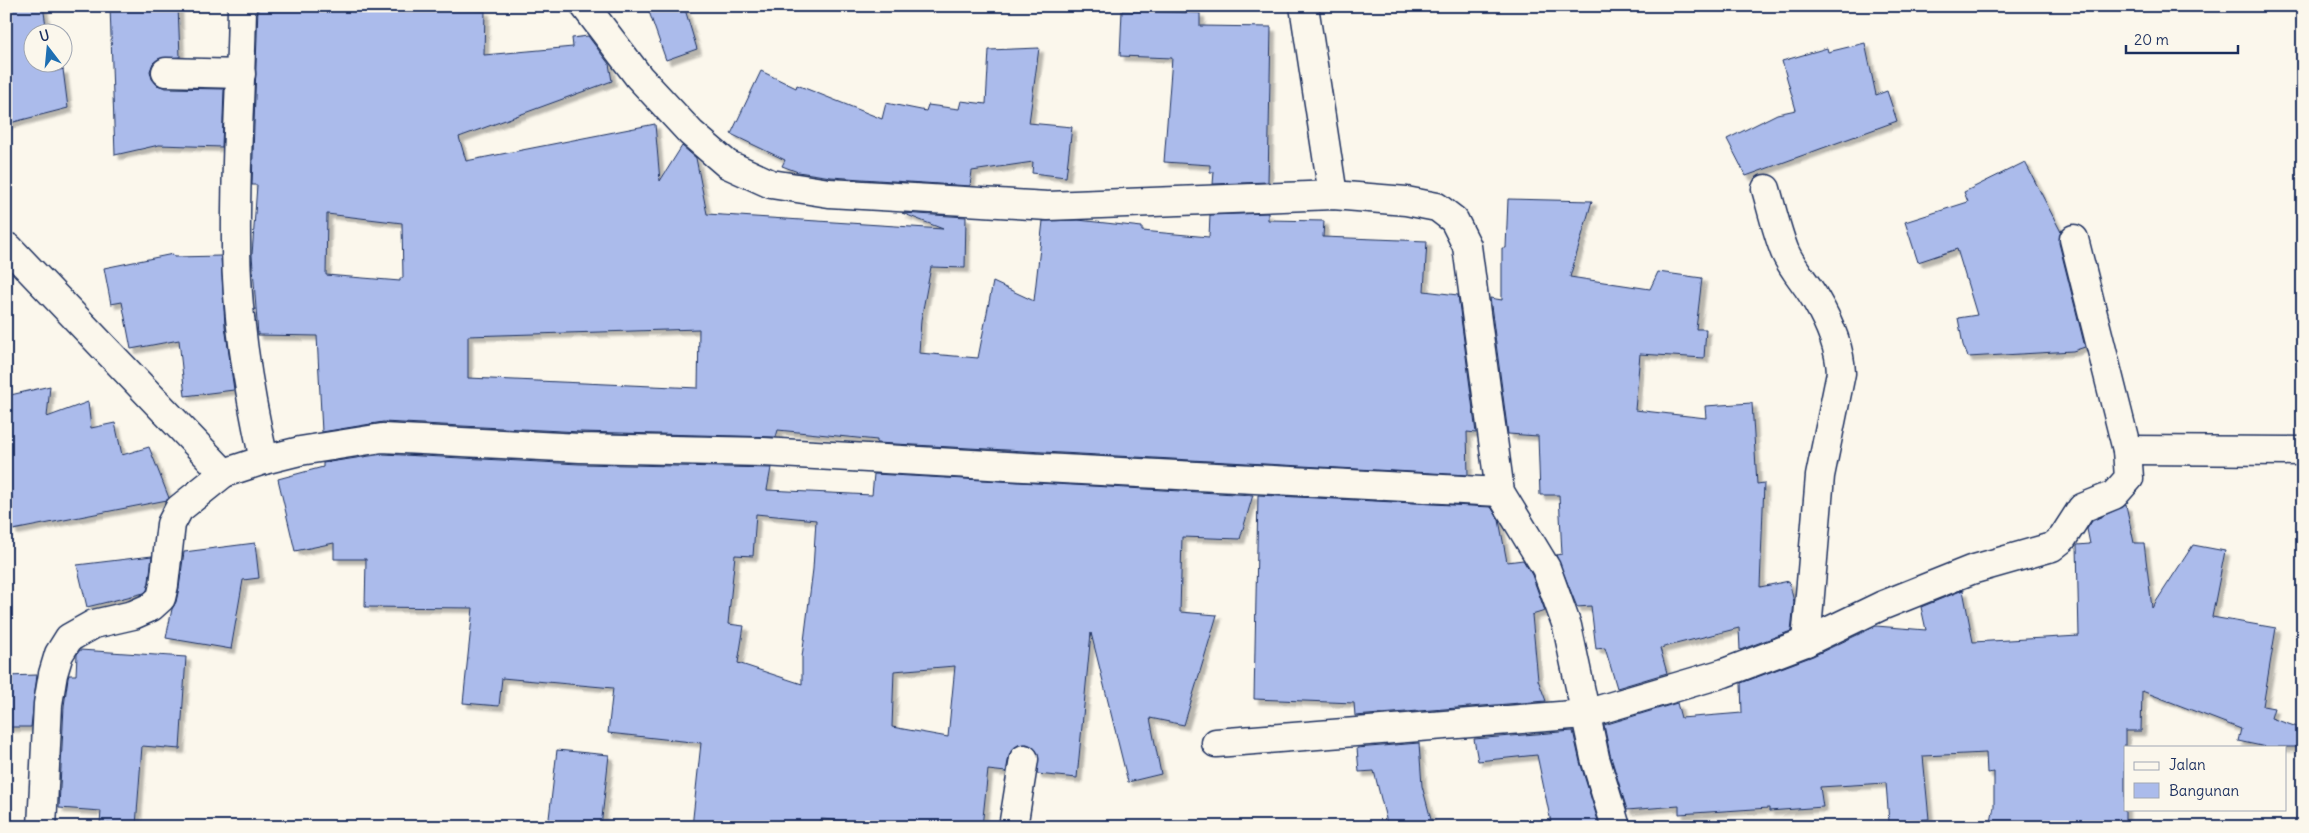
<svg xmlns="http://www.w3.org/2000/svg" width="2309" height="833" viewBox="0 0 2309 833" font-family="Delius,sans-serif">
<defs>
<filter id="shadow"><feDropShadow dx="4.5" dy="4.5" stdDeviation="1" flood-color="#0004"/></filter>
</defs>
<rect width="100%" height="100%" fill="#fbf7ec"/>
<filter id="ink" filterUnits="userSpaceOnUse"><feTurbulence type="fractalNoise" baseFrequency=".02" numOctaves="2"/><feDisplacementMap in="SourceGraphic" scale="10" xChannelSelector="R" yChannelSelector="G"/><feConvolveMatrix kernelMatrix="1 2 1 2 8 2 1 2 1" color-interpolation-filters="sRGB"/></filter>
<g filter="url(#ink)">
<g fill="#abbbeb" stroke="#1b2f5e" fill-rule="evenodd" filter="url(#shadow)">
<polygon points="6,6 43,6 47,32 32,32 32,62 51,62 52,72 63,69 68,108 6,124"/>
<polygon points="110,6 178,6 180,57 158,59 153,63 150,71 152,79 157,85 166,88 224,89 222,147 159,145 115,155"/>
<path d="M258 6 357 9V6L485 11 484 55 573 47 572 38 588 36 609 64 612 81 459 137 466 161 655 124 660 181 682 146 696 158 707 214 943 229 902 213 966 217 965 268 931 267 921 320 919 353 978 358 993 282 1034 301 1043 221 1078 220 1142 227V231L1209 237 1210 215 1268 213V220L1324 221 1323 237 1427 241 1424 291 1458 295 1476 433 1467 432 1468 475 877 443V440L778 430 776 437 581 432 383 422 322 432 317 336 258 335 252 255 257 185H252ZM327 214 402 223 403 278H400V281L326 275ZM699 329 698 388 468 378V336Z"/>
<polygon points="647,6 684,6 697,49 666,60"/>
<polygon points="1122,11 1200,13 1200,26 1271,27 1268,182 1213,184 1214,172 1210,172 1210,165 1164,162 1172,58 1120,56"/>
<polygon points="1865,43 1876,95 1887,91 1897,121 1746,176 1727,139 1777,114 1796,110 1782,61 1827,48 1828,52"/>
<polygon points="1039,48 1029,123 1072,127 1066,177 1032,173 1033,162 972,171 970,186 831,177 798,172 782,166 785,160 731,134 761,71 796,88 797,85 882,119 886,103 926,111 928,105 959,109 961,101 986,104 989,50"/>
<polygon points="2025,162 2061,232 2059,243 2085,347 2073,351 1968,357 1963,345 1958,318 1977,315 1957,249 1918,262 1905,222 1968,202 1964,192"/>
<polygon points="1508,199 1592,201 1570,277 1650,289 1658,272 1702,278 1696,329 1706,329 1704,358 1640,354 1635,410 1706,418 1705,406 1752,403 1757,484 1764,483 1760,587 1789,581 1794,602 1791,631 1740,650 1739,628 1660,648 1667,673 1617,688 1605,648 1596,649 1591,606 1577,607 1556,555 1562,554 1559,495 1540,495 1538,436 1508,434 1490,298 1502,300 1502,248 1506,248"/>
<polygon points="173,254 174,257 221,256 225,326 234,390 185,396 179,340 131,349 122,302 111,304 104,268"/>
<polygon points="50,386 47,417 88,402 91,428 115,423 122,455 149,447 169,498 167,500 13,530 6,503 6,396"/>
<path d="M383 454 579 464 771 468 767 490 872 495 874 474 1253 495 1240 539 1182 537 1180 612 1217 615 1184 725 1150 718 1161 774 1128 782 1091 633 1077 778 1037 774 1038 753 1033 747 1027 744 1018 745 1012 750 1009 756 1006 772 988 770 982 827H885V824L821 819 820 827H692L701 743 608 733 613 688 502 678 499 706 463 703 473 608 365 607 366 559H334V543L295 551 278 479 323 467V463ZM756 514 816 520 813 569 802 657V684L738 663 744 626 728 624 735 555 753 556ZM955 666 948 737 892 727 894 671Z"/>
<polygon points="1258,495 1491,507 1499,520 1507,562 1523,560 1532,575 1545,611 1532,615 1538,680 1546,701 1355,716 1354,703 1254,699"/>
<polygon points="2126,505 2134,543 2144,543 2152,608 2193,545 2225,551 2212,617 2276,628 2263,706 2274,708 2271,718 2303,729 2303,747 2266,747 2238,741 2241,729 2142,691 2141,731 2125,731 2125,827 1990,827 1994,807 1994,772 1987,773 1986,753 1923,756 1929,819 1889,822 1886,783 1820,787 1823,807 1769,811 1769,808 1679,814 1679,806 1627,810 1610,754 1604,725 1677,703 1681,718 1742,713 1741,683 1813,656 1876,626 1926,630 1921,607 1963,590 1973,642 2079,636 2077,545 2090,544 2087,529 2092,521"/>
<polygon points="255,543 259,578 243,580 231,649 166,638 172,609 176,602 179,588 184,552"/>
<polygon points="152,556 149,582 147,590 144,593 87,607 77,565"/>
<polygon points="80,650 186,657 180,749 142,746 136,826 100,823 101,811 59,808 64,706 68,678 69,675 76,675 77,654"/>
<polygon points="37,675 31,727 6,727 6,676"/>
<polygon points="1573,731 1580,762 1600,827 1552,827 1537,755 1478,761 1474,739"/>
<polygon points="1419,743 1422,786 1433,827 1388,827 1374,771 1359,772 1357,748"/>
<polygon points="557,750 609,755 601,827 548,827"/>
</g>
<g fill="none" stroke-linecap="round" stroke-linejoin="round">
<defs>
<g id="street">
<path d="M242 6C241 85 235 163 236 242 236 315 248 389 264 460L300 451 382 438 580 448 763 452 1024 467 1500 492"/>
<polyline points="585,6 639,77 691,133 727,164 771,184 829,193 1048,206 1333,195 1406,201 1437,207 1454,220 1467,246 1500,492 1546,568 1567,626 1595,758 1616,827"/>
<polyline points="1304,6 1333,195"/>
<polyline points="166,72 241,74"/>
<path d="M1766 189C1772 210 1777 232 1785 252 1793 270 1807 284 1816 300 1829 322 1840 348 1841 373L1820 476 1806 642"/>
<polyline points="9,248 224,473"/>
<polyline points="2127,450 2303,451"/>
<polyline points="1216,743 1585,714 1724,673 1806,642 1881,606 1971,570 2052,547 2062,539 2082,508 2114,495 2129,478 2127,450 2074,239"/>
<polyline points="42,827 48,704 53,674 59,654 69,638 94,624 133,615 151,607 161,598 164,585 171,524 179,509 224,473 264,460"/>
<polyline points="1013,827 1024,759"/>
</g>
</defs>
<use href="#street" stroke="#1b2f5e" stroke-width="31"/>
<use href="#street" stroke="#fbf7ec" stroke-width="28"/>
</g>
</g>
<rect width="2309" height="833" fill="none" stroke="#fbf7ec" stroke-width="25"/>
<rect x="12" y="12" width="2284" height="808" fill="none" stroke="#1b2f5e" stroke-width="2" filter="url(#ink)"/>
<rect x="2124" y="746" width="162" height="65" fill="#fbf7ec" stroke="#a1a7b3"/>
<rect x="2134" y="762" width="25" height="8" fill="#fbf7ec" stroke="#a1a7b3"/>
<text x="2169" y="770" font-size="15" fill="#1b2f5e">Jalan</text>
<rect x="2134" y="783" width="25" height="15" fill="#abbbeb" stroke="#a1a7b3"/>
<text x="2169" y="796" font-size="15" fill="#1b2f5e">Bangunan</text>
<g transform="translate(48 48) rotate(344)"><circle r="24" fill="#fbf7ec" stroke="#a1a7b3"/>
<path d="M0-4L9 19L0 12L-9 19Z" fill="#1f6fb2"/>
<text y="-8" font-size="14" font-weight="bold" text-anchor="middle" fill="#1b2f5e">U</text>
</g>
<path d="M2126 45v8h112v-8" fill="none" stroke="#1b2f5e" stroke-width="2.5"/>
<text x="2134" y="45" font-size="15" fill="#1b2f5e" stroke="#fbf7ec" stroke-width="4" paint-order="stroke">20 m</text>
</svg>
